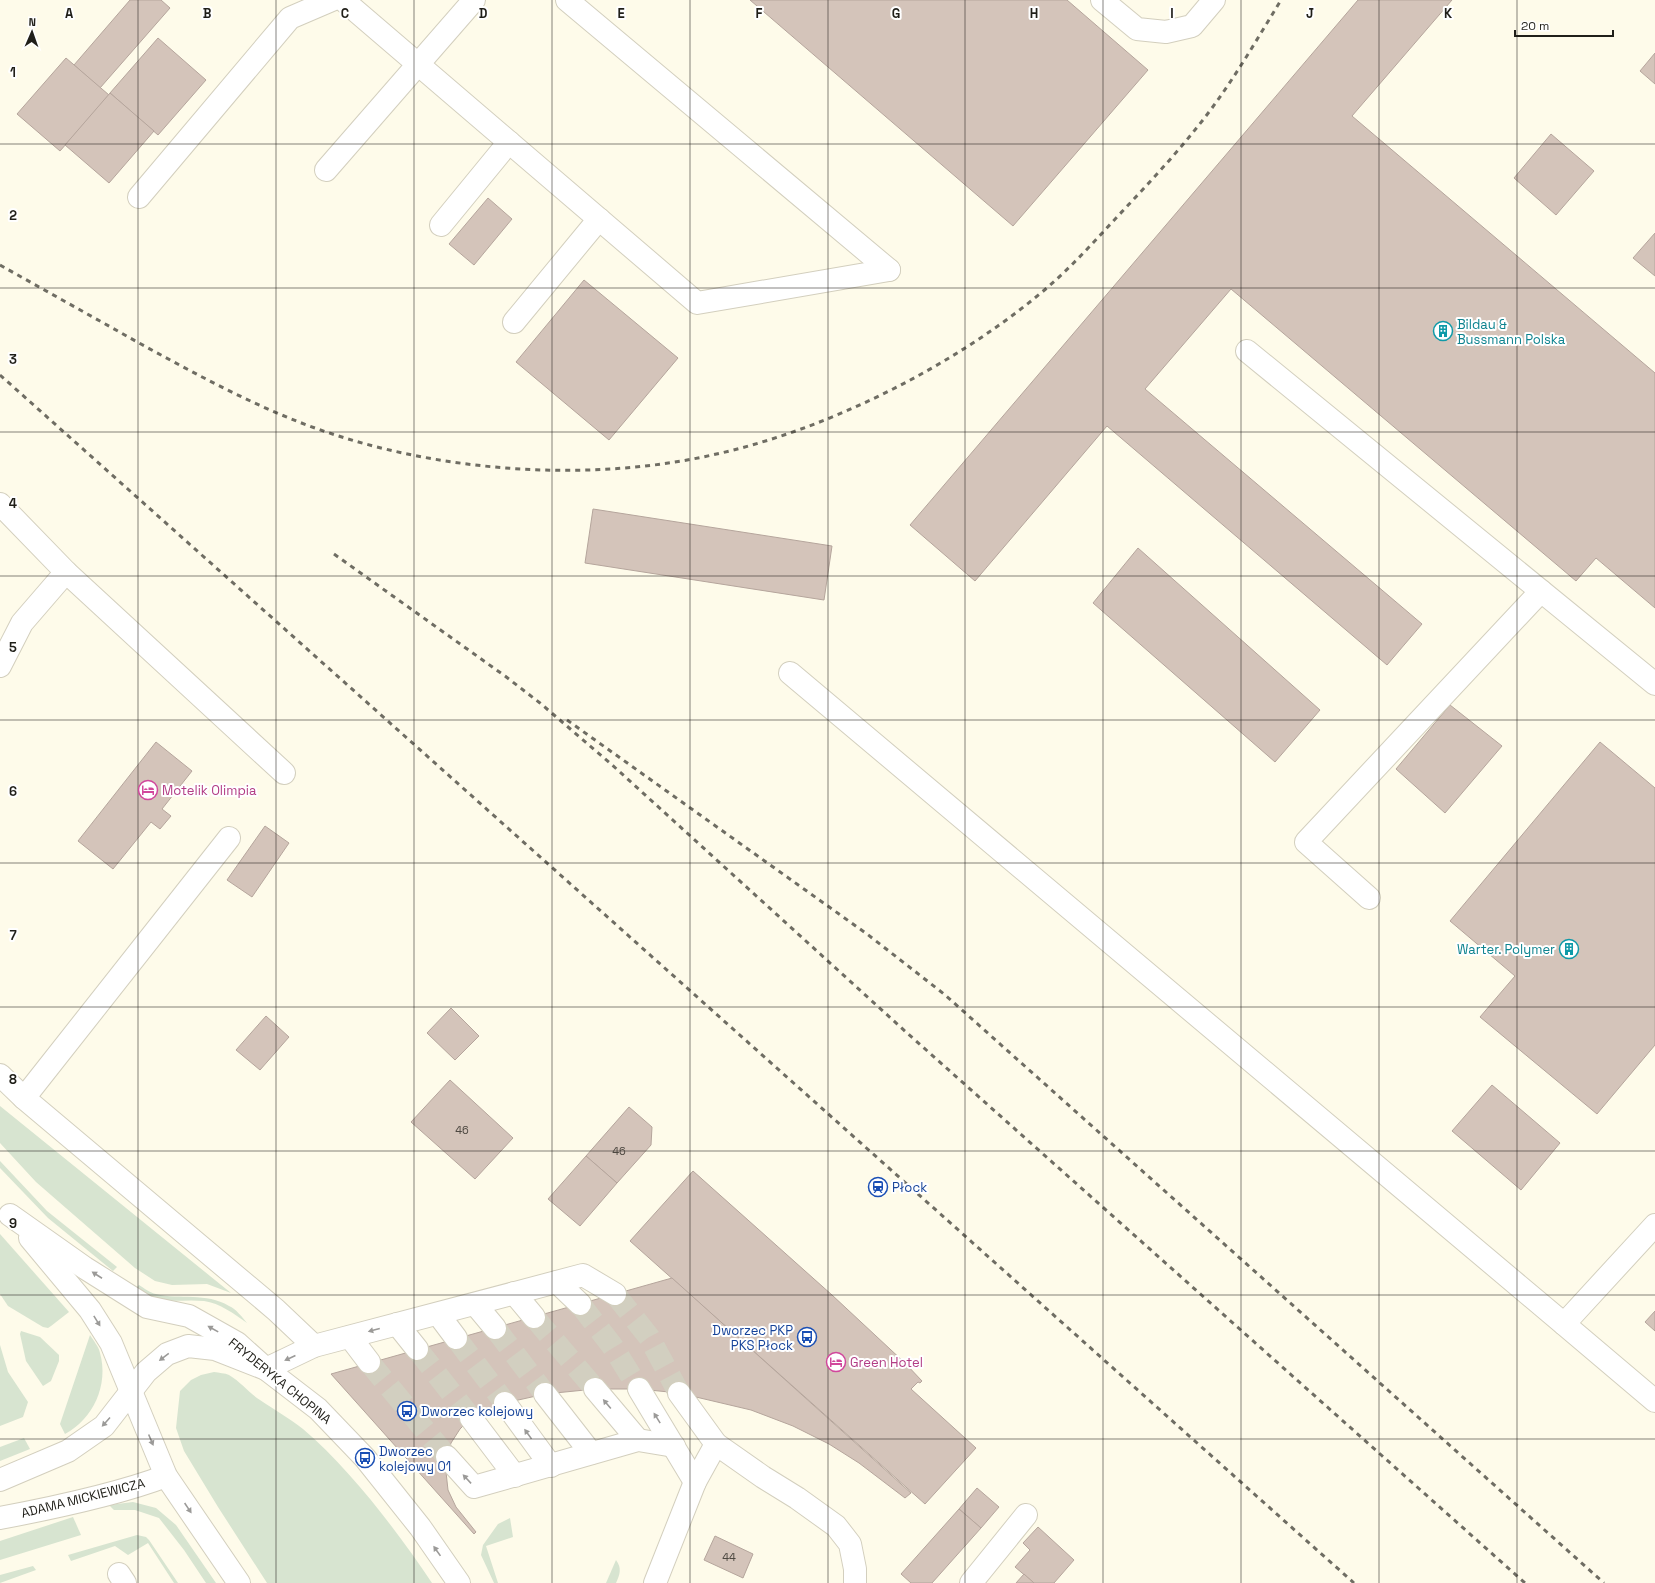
<svg xmlns="http://www.w3.org/2000/svg" width="1655" height="1583" viewBox="0 0 1655 1583" font-family="'Space Grotesk',sans-serif">
<rect width="100%" height="100%" fill="#fefbea"/>
<g fill="#d7e4d0">
<polygon points="0,1106 231,1293 207,1284 172,1285 155,1281 135,1268 36,1182 0,1143"/>
<polygon points="0,1161 47,1211 117,1267 113,1271 48,1218 0,1168"/>
<polygon points="0,1234 69,1312 51,1326 48,1328 43,1327 8,1306 0,1294"/>
<path d="M139 1285C144 1288 150 1293 156 1294 180 1300 206 1292 229 1306 236 1309 242 1317 247 1323 234 1314 220 1303 204 1301 186 1299 169 1303 151 1298 146 1296 140 1292 135 1289Z"/>
<polygon points="21,1331 40,1337 59,1355 59,1361 51,1381 43,1386 26,1361 20,1334"/>
<path d="M90 1335C93 1340 99 1347 100 1353 109 1385 93 1419 65 1434L60 1424Z"/>
<polygon points="0,1345 8,1372 28,1402 23,1417 0,1426"/>
<path d="M214 1372C219 1373 225 1373 229 1375 241 1382 249 1393 260 1400 275 1410 289 1418 303 1429 351 1470 397 1531 432 1583H267L218 1507 184 1451 176 1428 180 1391 191 1380 201 1375Z"/>
<polygon points="24,1438 30,1449 0,1461 0,1447"/>
<polygon points="133,1502 156,1508 176,1525 216,1583 206,1583 184,1550 159,1518 135,1510 114,1510 109,1505"/>
<polygon points="73,1517 81,1535 0,1560 0,1541"/>
<polygon points="510,1518 513,1537 486,1546 498,1583 494,1583 481,1555 483,1545 498,1524"/>
<polygon points="137,1535 146,1537 149,1540 178,1583 174,1583 148,1543 128,1555 115,1546 71,1561 68,1555"/>
<path d="M616 1560C622 1568 620 1574 616 1583H606Z"/>
<polygon points="33,1566 36,1570 0,1583 0,1575"/>
</g>
<g fill="#d4c4ba" stroke="#b5a59c">
<polygon points="130,0 161,0 170,8 100,88 74,65"/>
<polygon points="750,0 1067,0 1148,70 1013,226"/>
<polygon points="1358,0 1452,0 1352,116 1655,373 1655,608 1596,558 1576,581 1231,289 1145,389 1422,624 1387,665 1107,426 975,581 910,525"/>
<polygon points="158,38 206,80 158,135 110,93"/>
<polygon points="1655,53 1655,84 1640,71"/>
<polygon points="66,58 109,95 60,151 17,114"/>
<polygon points="110,93 154,131 109,183 65,145"/>
<polygon points="1551,134 1594,171 1556,215 1514,178"/>
<polygon points="488,198 512,219 474,265 449,244"/>
<polygon points="1655,233 1655,276 1633,258"/>
<polygon points="584,280 678,358 609,440 516,362"/>
<polygon points="593,509 832,546 824,600 585,563"/>
<polygon points="1138,548 1320,710 1275,762 1093,603"/>
<polygon points="1450,705 1502,746 1445,813 1396,769"/>
<polygon points="156,742 192,771 162,809 171,816 160,829 151,822 113,869 78,841"/>
<polygon points="1600,742 1655,788 1655,1045 1597,1114 1480,1017 1515,976 1450,921"/>
<polygon points="265,826 289,843 252,897 227,880"/>
<polygon points="451,1008 479,1036 455,1060 427,1033"/>
<polygon points="266,1016 289,1037 260,1070 236,1050"/>
<polygon points="450,1080 513,1138 475,1179 411,1122"/>
<polygon points="1492,1085 1560,1143 1521,1190 1452,1131"/>
<polygon points="629,1107 652,1127 651,1145 617,1183 586,1156"/>
<polygon points="586,1156 617,1183 580,1226 548,1199"/>
<polygon points="693,1171 832,1295 905,1363 922,1381 920,1383 918,1382 911,1389 976,1448 925,1504 630,1241"/>
<polygon points="672,1278 911,1493 905,1498 859,1463 829,1444 793,1426 751,1410 679,1393 639,1389 595,1389 545,1394 505,1403 485,1410 471,1418 460,1429 451,1443 447,1457 446,1472 448,1490 456,1507 476,1532 474,1534 331,1374"/>
<polygon points="1655,1311 1655,1331 1645,1322"/>
<polygon points="977,1488 999,1507 981,1528 959,1509"/>
<polygon points="959,1509 981,1528 932,1583 911,1583 901,1574"/>
<polygon points="1038,1527 1074,1560 1054,1583 1034,1583 1015,1567 1030,1550 1023,1543"/>
<polygon points="715,1536 753,1554 743,1578 704,1560"/>
<polygon points="1024,1574 1034,1583 1016,1583"/>
</g>
<g fill="none" stroke-linecap="round" stroke-linejoin="round">
<g stroke="#d2cfc0" stroke-width="22" stroke-dasharray="22 11" stroke-linecap="butt">
<polyline points="615,1294 649,1337 679,1393"/>
<polyline points="580,1304 613,1347 639,1389"/>
<polyline points="534,1317 595,1389"/>
<polyline points="495,1328 545,1394"/>
<polyline points="456,1338 505,1403"/>
<polyline points="417,1349 471,1418"/>
<polyline points="369,1362 447,1457"/>
</g>
<defs>
<g id="minor">
<polyline points="343,0 697,303 889,270"/>
<polyline points="567,0 889,270"/>
<polyline points="1102,0 1137,29 1166,32 1192,26 1214,0"/>
<polyline points="326,170 474,0"/>
<polyline points="139,197 290,18 332,0"/>
<polyline points="441,225 509,142"/>
<polyline points="514,322 599,219"/>
<polyline points="1247,351 1655,684"/>
<polyline points="0,504 66,572 284,773"/>
<polyline points="0,666 22,623 66,572"/>
<polyline points="790,673 1564,1324"/>
<polyline points="1369,898 1306,842 1541,591"/>
<polyline points="0,1075 24,1098 276,1310 314,1346"/>
<polyline points="24,1098 229,838"/>
<polyline points="10,1215 85,1268 147,1307 189,1316 237,1343 266,1369 318,1409 365,1458 420,1527 459,1583"/>
<polyline points="1655,1225 1564,1324 1655,1401"/>
<polyline points="30,1238 90,1310 111,1343 166,1476 239,1583"/>
<polyline points="557,1282 580,1304"/>
<polyline points="514,1293 534,1317"/>
<polyline points="475,1304 495,1328"/>
<polyline points="438,1314 456,1338"/>
<polyline points="397,1324 417,1349"/>
<polyline points="350,1337 369,1362"/>
<polyline points="595,1389 638,1440"/>
<polyline points="639,1389 695,1482"/>
<polyline points="679,1393 716,1444 763,1477 797,1498 836,1526 850,1544 855,1569 855,1583"/>
<polyline points="545,1394 591,1453"/>
<polyline points="505,1403 551,1466"/>
<polyline points="471,1418 515,1476"/>
<polyline points="447,1457 474,1487 638,1440 674,1446"/>
<polyline points="0,1480 68,1451 104,1426 146,1372 167,1354 188,1346 215,1349 266,1369 314,1346 583,1275 615,1294"/>
<path d="M0 1518C53 1508 116 1495 166 1476"/>
<polyline points="119,1574 125,1583"/>
<polyline points="655,1583 695,1482 716,1444"/>
<polyline points="971,1583 1026,1515"/>
</g>
</defs>
<use href="#minor" stroke="#d3cfbe" stroke-width="24"/>
<use href="#minor" stroke="#fff" stroke-width="22"/>
<g stroke="#6f6d63" stroke-width="3" stroke-dasharray="5 5" stroke-linecap="butt">
<path d="M0 265C46 291 93 317 139 343 205 379 272 416 345 438 459 473 596 481 712 455 824 431 948 369 1036 297 1066 273 1091 245 1117 217 1150 182 1183 147 1212 108 1237 74 1259 36 1281 0"/>
<polyline points="0,375 1354,1583"/>
<polyline points="334,554 505,676 540,703 610,763 906,1032 1525,1583"/>
<polyline points="567,720 867,934 944,994 1604,1583"/>
</g>
</g>
<defs><path id="oneway-solid" d="M-6-.8H1V-3.2L6.5 0L1 3.2V.8H-6Z"/></defs>
<g fill="#9b9a98">
<use href="#oneway-solid" transform="translate(97 1275) rotate(-147)"/>
<use href="#oneway-solid" transform="translate(97 1321) rotate(58)"/>
<use href="#oneway-solid" transform="translate(213 1329) rotate(-151)"/>
<use href="#oneway-solid" transform="translate(374 1330) rotate(165)"/>
<use href="#oneway-solid" transform="translate(164 1357) rotate(143)"/>
<use href="#oneway-solid" transform="translate(290 1358) rotate(155)"/>
<use href="#oneway-solid" transform="translate(607 1404) rotate(-130)"/>
<use href="#oneway-solid" transform="translate(657 1418) rotate(-122)"/>
<use href="#oneway-solid" transform="translate(106 1422) rotate(132)"/>
<use href="#oneway-solid" transform="translate(528 1434) rotate(-126)"/>
<use href="#oneway-solid" transform="translate(151 1440) rotate(67)"/>
<use href="#oneway-solid" transform="translate(467 1479) rotate(-133)"/>
<use href="#oneway-solid" transform="translate(188 1508) rotate(56)"/>
<use href="#oneway-solid" transform="translate(437 1551) rotate(-125)"/>
</g>
<path fill="none" stroke="#201f19" stroke-width="1" stroke-opacity="0.55" d="M138 0V1583M276 0V1583M414 0V1583M552 0V1583M690 0V1583M828 0V1583M965 0V1583M1103 0V1583M1241 0V1583M1379 0V1583M1517 0V1583M0 144H1655M0 288H1655M0 432H1655M0 576H1655M0 720H1655M0 863H1655M0 1007H1655M0 1151H1655M0 1295H1655M0 1439H1655"/>
<defs>
<symbol id="building-ring" viewBox="-11 -11 22 22"><circle r="9.5" fill="#fff" stroke="#0f9aa8" stroke-width="1.5"/><path d="M-4-6H4V6H1V3H-1V6H-4ZM-2.5-4.3h1.7v1.8h-1.7ZM.8-4.3h1.7v1.8H.8ZM-2.5-1h1.7V.8h-1.7ZM.8-1h1.7V.8H.8Z" fill="#0f9aa8"/></symbol>
<symbol id="hotel-ring" viewBox="-11 -11 22 22"><circle r="9.5" fill="#fff" stroke="#d1479c" stroke-width="1.5"/><path d="M-6-4.5h1.5V1H6V5H4.5V3h-9V5H-6ZM-4 0a1.8 1.8 0 1 1 3.6 0ZM.5 0V-2.5h3Q6-2.5 6 0Z" fill="#d1479c"/></symbol>
<symbol id="station-ring" viewBox="-11 -11 22 22"><circle r="9.5" fill="#fff" stroke="#1a4fb4" stroke-width="1.5"/><path d="M-3-6H3Q5-6 5-4V2Q5 4 3 4L4.5 6H3L1.5 4h-3L-3 6H-4.5L-3 4Q-5 4-5 2V-4Q-5-6-3-6ZM-3.5-4v3h7v-3ZM-3.5 1v1.5H-2V1ZM2 1v1.5H3.5V1Z" fill="#1a4fb4"/></symbol>
<symbol id="bus-ring" viewBox="-11 -11 22 22"><circle r="9.5" fill="#fff" stroke="#1a4fb4" stroke-width="1.5"/><path d="M-5-6H5V4H4V6H2V4H-2V6H-4V4H-5ZM-3.5-4V0h7V-4ZM-3.5 1.2v1.5H-2V1.2ZM2 1.2v1.5H3.5V1.2Z" fill="#1a4fb4"/></symbol>
</defs>
<g fill-rule="evenodd">
<use href="#building-ring" x="1432" y="320" width="22" height="22"/>
<use href="#hotel-ring" x="137" y="779" width="22" height="22"/>
<use href="#building-ring" x="1558" y="938" width="22" height="22"/>
<use href="#station-ring" x="867" y="1176" width="22" height="22"/>
<use href="#bus-ring" x="796" y="1326" width="22" height="22"/>
<use href="#hotel-ring" x="825" y="1351" width="22" height="22"/>
<use href="#bus-ring" x="396" y="1400" width="22" height="22"/>
<use href="#bus-ring" x="354" y="1447" width="22" height="22"/>
</g>
<g text-anchor="middle" dominant-baseline="central" stroke-width="4" stroke-linejoin="round" paint-order="stroke">
<g font-size="11" fill="#4d4841">
<text x="462" y="1130">46</text>
<text x="619" y="1151">46</text>
<text x="729" y="1557">44</text>
</g>
<g font-size="13" fill="#0d838f" stroke="#fff" text-anchor="start">
<text x="1457" y="324">Bildau &amp;<tspan x="1457" dy="15">Bussmann Polska</tspan></text>
<text x="1555" y="949" text-anchor="end">Warter. Polymer</text>
</g>
<g font-size="13" fill="#b23c85" stroke="#fff" text-anchor="start">
<text x="162" y="790">Motelik Olimpia</text>
<text x="850" y="1362">Green Hotel</text>
</g>
<g font-size="13" fill="#164399" stroke="#fff" text-anchor="start">
<text x="892" y="1187">Płock</text>
<text x="793" y="1330" text-anchor="end">Dworzec PKP<tspan x="793" dy="15">PKS Płock</tspan></text>
<text x="421" y="1411">Dworzec kolejowy</text>
<text x="379" y="1451">Dworzec<tspan x="379" dy="15">kolejowy 01</tspan></text>
</g>
<g font-size="13" fill="#201f19" stroke="#fff">
<text transform="translate(280 1381) rotate(39)">FRYDERYKA CHOPINA</text>
<text transform="translate(83 1498) rotate(-14)">ADAMA MICKIEWICZA</text>
</g>
</g>
<g font-size="13" text-anchor="middle" font-weight="bold" fill="#201f19" stroke="#fff" stroke-width="4" stroke-linejoin="round" paint-order="stroke">
<text x="69" y="18">A</text>
<text x="207" y="18">B</text>
<text x="345" y="18">C</text>
<text x="483" y="18">D</text>
<text x="621" y="18">E</text>
<text x="759" y="18">F</text>
<text x="896" y="18">G</text>
<text x="1034" y="18">H</text>
<text x="1172" y="18">I</text>
<text x="1310" y="18">J</text>
<text x="1448" y="18">K</text>
<text x="13" y="77">1</text>
<text x="13" y="220">2</text>
<text x="13" y="364">3</text>
<text x="13" y="508">4</text>
<text x="13" y="652">5</text>
<text x="13" y="796">6</text>
<text x="13" y="940">7</text>
<text x="13" y="1084">8</text>
<text x="13" y="1228">9</text>
</g>
<g transform="translate(32 32) rotate(2)" stroke="#ffffff" stroke-width="3" paint-order="stroke">
<path d="M0-3L7 15L0 10L-7 15Z" fill="#201f19"/>
<text y="-6" font-size="11" font-weight="bold" text-anchor="middle" fill="#201f19">N</text>
</g>
<path d="M1515 30v6h98v-6" fill="none" stroke="#201f19" stroke-width="2"/>
<text x="1521" y="30" font-size="12" fill="#201f19" stroke="#ffffff" stroke-width="3" paint-order="stroke">20 m</text>
</svg>
